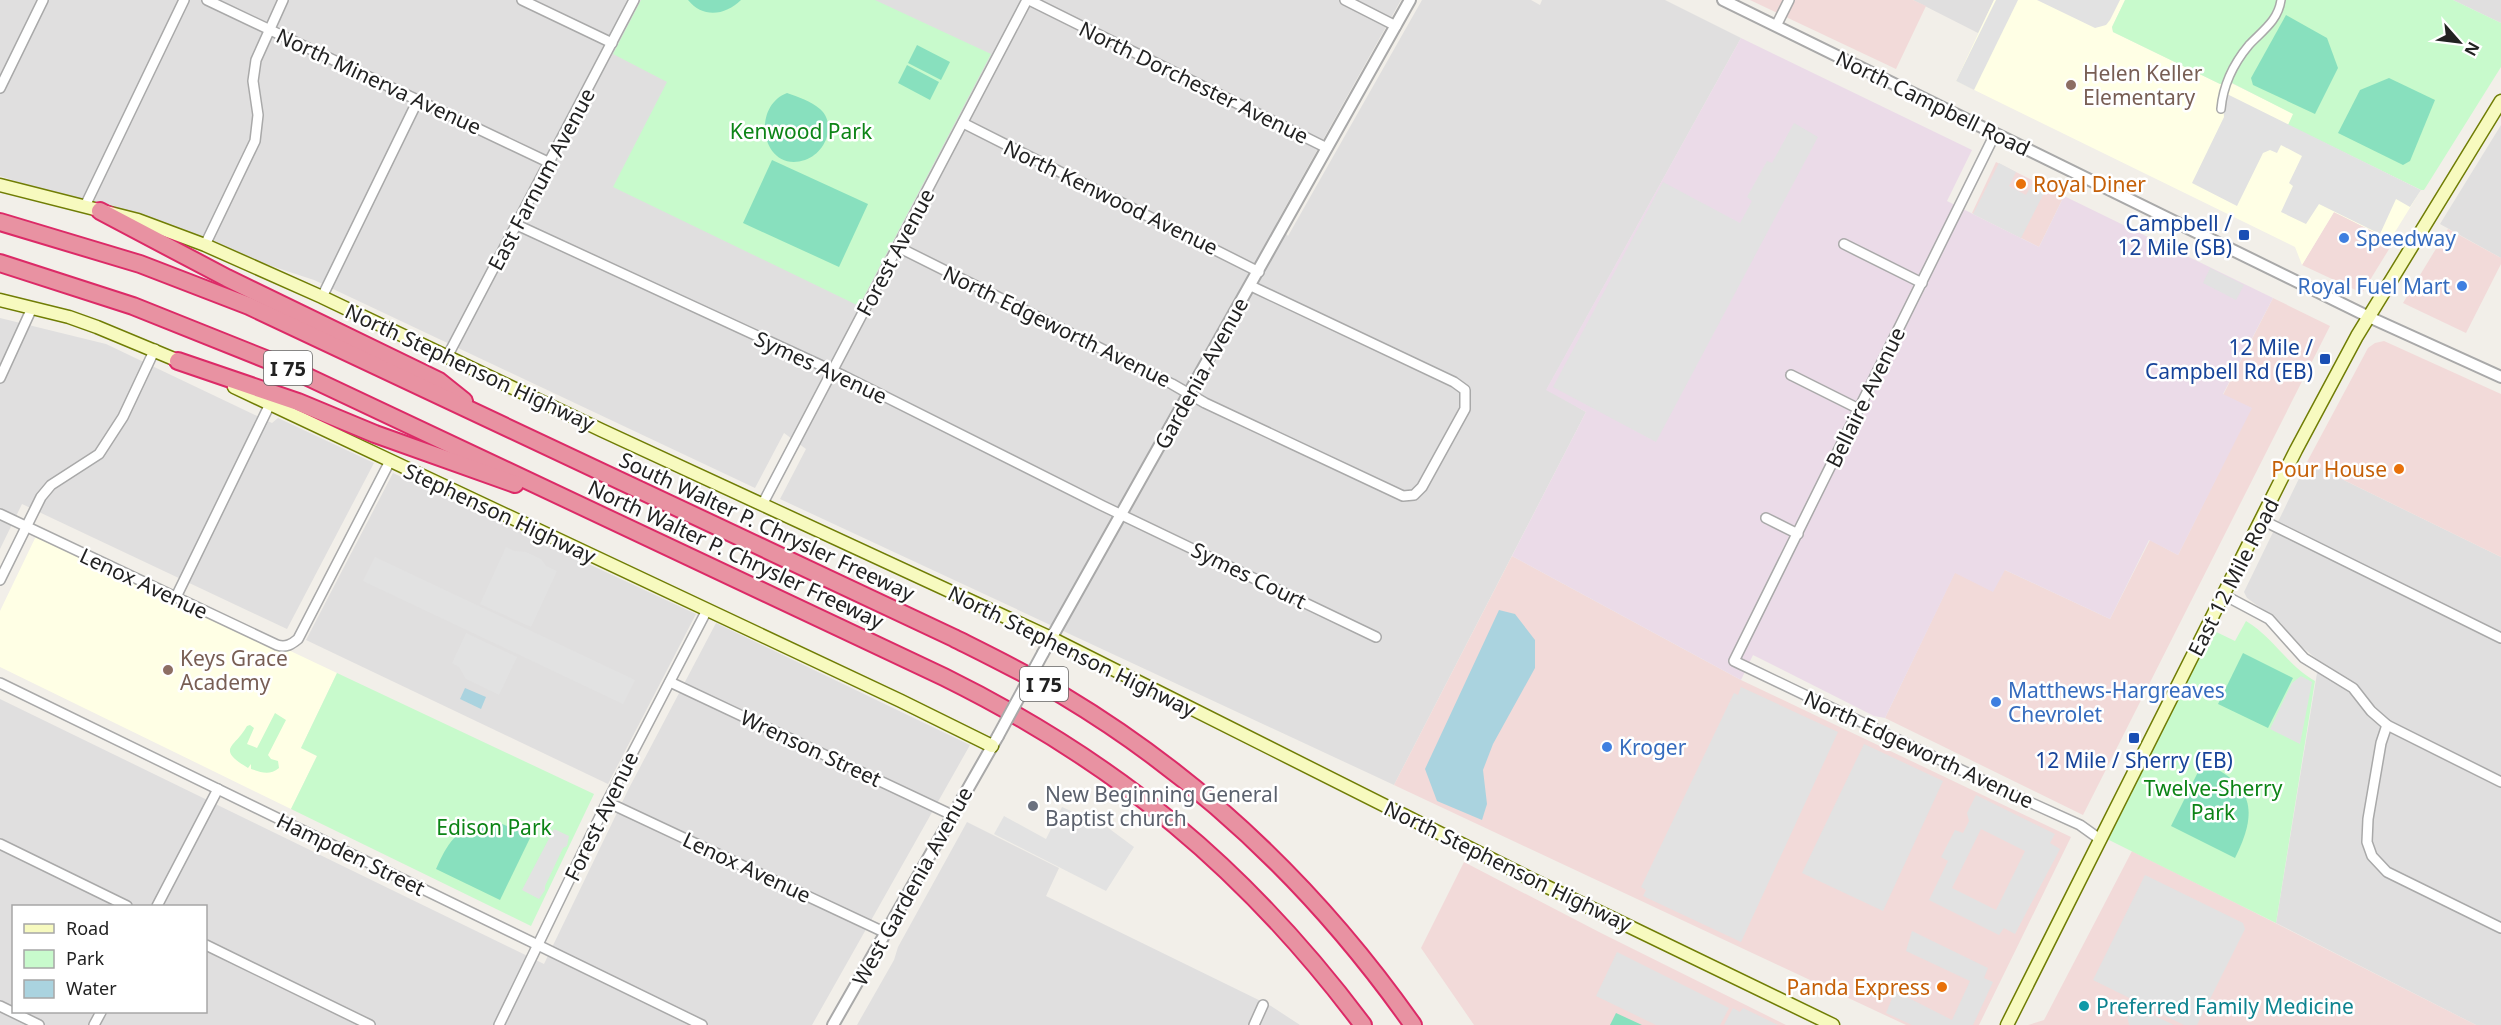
<svg xmlns="http://www.w3.org/2000/svg" width="2501" height="1025" viewBox="0 0 2501 1025" font-family="'Noto Sans',sans-serif">
<rect width="100%" height="100%" fill="#f2efe9"/>
<g fill="#e0dfdf" fill-rule="evenodd">
<polygon points="0,0 1401,0 1277,222 1288,236 1422,0 1531,0 1540,5 1542,0 1665,0 1741,38 1547,389 1586,412 1394,785 780,499 806,449 784,433 755,488 314,280 0,176"/>
<polygon points="1913,0 1994,0 1978,33"/>
<polygon points="2453,0 2501,0 2501,23"/>
<polygon points="2501,125 2501,258 2440,224"/>
<polygon points="0,318 106,344 272,423 278,418 374,463 287,629 22,504 0,549"/>
<polygon points="2307,462 2501,557 2501,1025 2476,1025 2276,923 2319,661 2295,641 2281,623 2247,598 2244,592"/>
<polygon points="393,473 696,614 608,784 306,640"/>
<path d="M716 623 970 745 812 1025H0V699L544 964 628 790ZM14 906H206V1012H14Z"/>
<polygon points="967,822 1059,868 1046,896 1271,1006 1300,1025 857,1025 894,960 898,947"/>
</g>
<g fill="#f2dad9">
<polygon points="1750,0 1913,0 1926,6 1896,69"/>
<polygon points="1996,162 2064,196 2039,247 1972,213"/>
<polygon points="2334,212 2394,241 2362,293 2302,265"/>
<polygon points="2448,229 2501,258 2501,264 2466,333 2403,303"/>
<polygon points="2273,298 2330,326 2083,815 1885,718 1955,572 2005,570 2110,619 2150,540 2178,555 2251,408 2223,395"/>
<polygon points="2384,341 2501,394 2501,557 2307,462 2368,348 2375,343"/>
<polygon points="1512,556 1741,680 2071,837 1979,1025 1906,1025 1394,785"/>
<polygon points="2132,851 2240,905 2476,1025 2028,1025 2044,1020"/>
<polygon points="1464,862 1601,933 1786,1025 1474,1025 1421,948"/>
</g>
<polygon fill="#ebdbe8" points="1741,38 1972,150 1947,201 2039,247 2064,196 2273,298 2223,394 2252,408 2178,555 2149,540 2110,619 2005,570 1993,592 1955,573 1885,718 1874,716 1753,655 1741,680 1512,556 1586,412 1546,390"/>
<g fill="#ffffe5">
<polygon points="1994,0 2125,0 2112,27 2113,32 2220,84 2231,83 2294,114 2289,125 2421,190 2390,240 2334,212 2302,265 2295,247 1956,81"/>
<polygon points="38,532 337,673 301,748 317,756 291,809 0,667 0,611"/>
</g>
<g fill="#c8facc">
<polygon points="641,0 875,0 991,54 859,306 613,187 667,82 613,54"/>
<polygon points="2125,0 2453,0 2501,23 2501,67 2424,190 2421,190 2288,125 2293,114 2232,83 2220,84 2113,32 2112,27"/>
<path d="M2246 621C2273 637 2287 665 2315 681L2276 923 2103 837 2208 628 2235 641Z"/>
<polygon points="337,673 594,794 531,926 291,809 317,756 301,748"/>
<path d="M275 713 286 720 268 755 271 759 278 761 279 768C269 776 261 772 251 769V764L248 768C215 748 235 748 247 726L250 725 254 728 247 744 257 748Z"/>
</g>
<g fill="#88e0be">
<path d="M688 0H741C726 15 703 19 688 0Z"/>
<polygon points="2286,15 2327,38 2338,68 2315,114 2253,85 2251,78"/>
<polygon points="917,45 950,62 941,80 908,63"/>
<polygon points="907,65 939,82 930,100 898,83"/>
<polygon points="2389,78 2435,100 2410,161 2403,165 2338,133 2360,90"/>
<path d="M787 93C798 97 811 101 820 109 837 124 826 153 805 160 762 174 750 107 787 93Z"/>
<polygon points="772,160 868,204 839,267 743,223"/>
<polygon points="2243,653 2293,678 2268,728 2218,704"/>
<path d="M2203 762C2253 785 2259 810 2235 858L2171 826Z"/>
<path d="M483 822 500 823 531 836 500 900 436 869C447 844 456 829 483 822Z"/>
<polygon points="1616,1013 1642,1025 1610,1025"/>
</g>
<g fill="#e2e2e2" fill-rule="evenodd">
<polygon points="1996,0 2018,0 1974,90 1956,81"/>
<polygon points="2037,0 2120,0 2110,20 2106,25 2095,28"/>
<polygon points="2227,94 2421,190 2410,207 2396,199 2380,234 2319,204 2306,224 2281,212 2293,186 2289,183 2302,156 2281,145 2277,153 2270,150 2263,153 2237,206 2192,183 2224,117 2223,103"/>
<polygon points="1794,123 1818,137 1656,442 1553,387 1663,182 1740,223 1752,201 1747,197 1767,161 1772,163"/>
<polygon points="1999,163 2016,172 2009,186 2026,195 2034,181 2047,187 2021,238 1973,214"/>
<polygon points="2210,268 2244,285 2236,300 2203,283"/>
<polygon points="506,547 514,551 526,552 541,559 546,566 557,571 531,627 480,604"/>
<polygon points="375,557 635,680 623,704 363,581"/>
<polygon points="466,633 517,657 499,695 466,679 459,667 452,663"/>
<polygon points="2301,676 2312,682 2300,744 2270,729 2292,683"/>
<polygon points="1741,687 1838,732 1741,942 1643,896 1646,890 1641,887 1734,693 1738,695"/>
<polygon points="1864,744 1943,781 1883,911 1802,873"/>
<path d="M1976 795 2055 834 2050 843 2060 849 2015 934 2004 928 1999 935 1929 900 1948 861 1941 857 1955 830 1963 833 1969 821 1967 813ZM1981 829 2025 851 1996 910 1952 888Z"/>
<polygon points="1062,807 1107,827 1134,847 1106,891 994,834 1004,816 1046,839"/>
<polygon points="554,829 569,836 567,846 563,848 545,886 545,890 539,899 522,890"/>
<polygon points="2145,875 2243,923 2245,929 2197,1025 2184,1025 2093,980"/>
<polygon points="1912,931 1988,968 1984,978 1993,982 1973,1025 1912,1025 1886,1013 1895,991 1952,1020 1970,981 1906,951"/>
<polygon points="1617,952 1729,1008 1720,1025 1656,1025 1596,996"/>
<polygon points="2130,1004 2174,1025 2129,1025 2126,1010"/>
<polygon points="1733,1008 1740,1012 1743,1008 1778,1025 1724,1025"/>
</g>
<g fill="#aad3df">
<polygon points="1499,610 1515,614 1535,640 1535,668 1493,744 1483,770 1487,804 1482,820 1437,801 1425,769"/>
<polygon points="465,688 486,697 481,709 460,699"/>
</g>
<g fill="none" stroke-linecap="round" stroke-linejoin="round">
<defs>
<path id="pedestrian" d="M2221 109C2223 86 2234 63 2249 45 2262 31 2278 21 2281 0"/>
<g id="minor">
<polyline points="207,0 550,163"/>
<polyline points="522,0 612,43"/>
<polyline points="1029,0 1327,148"/>
<polyline points="1345,0 1396,26"/>
<polyline points="1776,26 1789,0"/>
<polyline points="0,88 43,0"/>
<polyline points="963,123 1259,272"/>
<polyline points="1995,134 1734,661 2005,791 2080,825 2101,840"/>
<polyline points="85,206 184,0"/>
<polyline points="517,225 844,376 1103,506 1376,637"/>
<polyline points="1844,244 1922,283"/>
<polyline points="205,245 255,141 258,115 253,81 256,60 283,0"/>
<polyline points="898,247 1172,384 1205,403 1403,496 1414,495 1422,487 1465,409 1465,390 1454,382 1251,286"/>
<polyline points="322,297 418,100"/>
<polyline points="447,357 634,0"/>
<polyline points="1791,375 1859,409"/>
<polyline points="0,378 32,308"/>
<polyline points="762,505 1027,0"/>
<path d="M0 514 277 645C286 648 292 644 298 639L390 461"/>
<polyline points="1766,518 1798,534"/>
<polyline points="2262,520 2501,638"/>
<polyline points="0,580 41,497 51,485 99,454 123,417 155,349"/>
<polyline points="2224,595 2269,619 2304,658 2353,688 2371,711 2387,725 2501,782"/>
<polyline points="176,597 270,404"/>
<polyline points="670,682 952,815"/>
<polyline points="0,683 702,1025"/>
<polyline points="2387,725 2381,743 2368,819 2367,842 2372,856 2387,872 2501,928"/>
<polyline points="607,802 886,933"/>
<polyline points="0,844 127,906"/>
<polyline points="157,906 218,789"/>
<polyline points="206,945 370,1025"/>
<polyline points="0,1006 39,1025"/>
<polyline points="94,1025 101,1012"/>
<polyline points="499,1025 607,802 707,610"/>
<polyline points="1254,1025 1263,1005"/>
</g>
<g id="tertiary">
<polyline points="1723,0 2369,317 2501,377"/>
<polyline points="1043,653 1410,0"/>
<polyline points="833,1025 998,736"/>
</g>
<g id="secondary">
<polyline points="0,185 138,220 205,245 322,297 601,430 1051,638 1531,879 1833,1025"/>
<polyline points="0,300 69,317 97,327 186,364"/>
<polyline points="234,387 901,701 992,746"/>
<polyline points="2007,1025 2296,450 2357,336 2501,101"/>
</g>
<g id="motorway">
<polyline points="100,211 227,278 439,381 464,401"/>
<path d="M0 222 140 264 249 306 954 638C990 656 1027 674 1062 695 1204 780 1318 890 1413 1025"/>
<path d="M0 263 133 306 293 370 944 677C1118 763 1246 869 1363 1025"/>
<polyline points="178,361 298,402 375,434 515,484"/>
</g>
</defs>
<use href="#pedestrian" stroke="#a9a9a9" stroke-width="10"/>
<use href="#minor" stroke="#a9a9a9" stroke-width="12"/>
<use href="#tertiary" stroke="#a9a9a9" stroke-width="14"/>
<use href="#secondary" stroke="#707d05" stroke-width="15"/>
<use href="#motorway" stroke="#dc2a67" stroke-width="20"/>
<use href="#pedestrian" stroke="#fff" stroke-width="7"/>
<use href="#minor" stroke="#fff" stroke-width="9"/>
<use href="#tertiary" stroke="#fff" stroke-width="10"/>
<use href="#secondary" stroke="#f7fabf" stroke-width="12"/>
<use href="#motorway" stroke="#e892a2" stroke-width="16"/>
<defs>
<polyline id="tertiary-bridge" points="998,736 1043,653"/>
</defs>
<use href="#tertiary-bridge" stroke="#a9a9a9" stroke-width="14" stroke-linecap="butt"/>
<use href="#tertiary-bridge" stroke="#fff" stroke-width="10"/>
</g>
<g fill="#8d6e63" stroke="#fff" stroke-width="2">
<circle cx="2071" cy="85" r="6"/>
<circle cx="168" cy="670" r="6"/>
</g>
<g fill="#e8710a" stroke="#fff" stroke-width="2">
<circle cx="2021" cy="184" r="6"/>
<circle cx="2399" cy="469" r="6"/>
<circle cx="1942" cy="987" r="6"/>
</g>
<g fill="#1a4fb4" stroke="#fff" stroke-width="2">
<rect x="2238" y="229" width="12" height="12" rx="3"/>
<rect x="2319" y="353" width="12" height="12" rx="3"/>
<rect x="2128" y="732" width="12" height="12" rx="3"/>
</g>
<g fill="#3f7fe0" stroke="#fff" stroke-width="2">
<circle cx="2344" cy="238" r="6"/>
<circle cx="2462" cy="286" r="6"/>
<circle cx="1996" cy="702" r="6"/>
<circle cx="1607" cy="747" r="6"/>
</g>
<circle fill="#6b7280" stroke="#fff" stroke-width="2" cx="1033" cy="806" r="6"/>
<circle fill="#0f9aa8" stroke="#fff" stroke-width="2" cx="2084" cy="1006" r="6"/>
<g text-anchor="middle" dominant-baseline="central" stroke-width="5" stroke-linejoin="round" paint-order="stroke">
<g fill="#fff" stroke="#646464" stroke-width="1.5">
<rect x="264" y="351" width="48" height="34" rx="4.5"/>
<rect x="1020" y="667" width="48" height="34" rx="4.5"/>
</g>
<g font-size="20" font-weight="bold" fill="#222">
<text x="288" y="368">I 75</text>
<text x="1044" y="684">I 75</text>
</g>
<g font-size="21" fill="#785e54" stroke="#fff" text-anchor="start">
<text x="2083" y="73">Helen Keller<tspan x="2083" dy="24">Elementary</tspan></text>
<text x="180" y="658">Keys Grace<tspan x="180" dy="24">Academy</tspan></text>
</g>
<g font-size="21" fill="#222" stroke="#fff">
<text transform="translate(379 81) rotate(25)">North Minerva Avenue</text>
<text transform="translate(1194 82) rotate(26)">North Dorchester Avenue</text>
<text transform="translate(1933 103) rotate(26)">North Campbell Road</text>
<text transform="translate(541 179) rotate(-62)">East Farnum Avenue</text>
<text transform="translate(1111 197) rotate(26)">North Kenwood Avenue</text>
<text transform="translate(895 252) rotate(-62)">Forest Avenue</text>
<text transform="translate(1057 326) rotate(26)">North Edgeworth Avenue</text>
<text transform="translate(470 367) rotate(25)">North Stephenson Highway</text>
<text transform="translate(821 367) rotate(25)">Symes Avenue</text>
<text transform="translate(1201 373) rotate(-61)">Gardenia Avenue</text>
<text transform="translate(1865 397) rotate(-64)">Bellaire Avenue</text>
<text transform="translate(500 513) rotate(25)">Stephenson Highway</text>
<text transform="translate(767 526) rotate(25)">South Walter P. Chrysler Freeway</text>
<text transform="translate(736 554) rotate(25)">North Walter P. Chrysler Freeway</text>
<text transform="translate(1249 575) rotate(26)">Symes Court</text>
<text transform="translate(2233 577) rotate(-63)">East 12 Mile Road</text>
<text transform="translate(144 583) rotate(25)">Lenox Avenue</text>
<text transform="translate(1072 651) rotate(26)">North Stephenson Highway</text>
<text transform="translate(811 748) rotate(25)">Wrenson Street</text>
<text transform="translate(1919 749) rotate(25)">North Edgeworth Avenue</text>
<text transform="translate(601 816) rotate(-64)">Forest Avenue</text>
<text transform="translate(351 854) rotate(26)">Hampden Street</text>
<text transform="translate(1508 866) rotate(26)">North Stephenson Highway</text>
<text transform="translate(747 867) rotate(25)">Lenox Avenue</text>
<text transform="translate(912 886) rotate(-61)">West Gardenia Avenue</text>
</g>
<g font-size="21" fill="#0c8416" stroke="#fff">
<text x="801" y="131">Kenwood Park</text>
<text x="2213" y="788">Twelve-Sherry<tspan x="2213" dy="24">Park</tspan></text>
<text x="494" y="827">Edison Park</text>
</g>
<g font-size="21" fill="#c56008" stroke="#fff" text-anchor="end">
<text x="2033" y="184" text-anchor="start">Royal Diner</text>
<text x="2387" y="469">Pour House</text>
<text x="1930" y="987">Panda Express</text>
</g>
<g font-size="21" fill="#164399" stroke="#fff" text-anchor="end">
<text x="2232" y="223">Campbell /<tspan x="2232" dy="24">12 Mile (SB)</tspan></text>
<text x="2313" y="347">12 Mile /<tspan x="2313" dy="24">Campbell Rd (EB)</tspan></text>
<text x="2134" y="760" text-anchor="middle">12 Mile / Sherry (EB)</text>
</g>
<g font-size="21" fill="#366cbe" stroke="#fff" text-anchor="start">
<text x="2356" y="238">Speedway</text>
<text x="2450" y="286" text-anchor="end">Royal Fuel Mart</text>
<text x="2008" y="690">Matthews-Hargreaves<tspan x="2008" dy="24">Chevrolet</tspan></text>
<text x="1619" y="747">Kroger</text>
</g>
<g font-size="21" fill="#5b616d" stroke="#fff" text-anchor="start">
<text x="1045" y="794">New Beginning General<tspan x="1045" dy="24">Baptist church</tspan></text>
</g>
<g font-size="21" fill="#0d838f" stroke="#fff" text-anchor="start">
<text x="2096" y="1006">Preferred Family Medicine</text>
</g>
</g>
<rect x="12" y="905" width="195" height="108" fill="#ffffff" stroke="#a7a7a7" stroke-width="1.5"/>
<rect x="24" y="924" width="30" height="9" fill="#f7fabf" stroke="#a7a7a7" stroke-width="1.5"/>
<text x="66" y="935" font-size="18" fill="#222222">Road</text>
<rect x="24" y="950" width="30" height="18" fill="#c8facc" stroke="#a7a7a7" stroke-width="1.5"/>
<text x="66" y="965" font-size="18" fill="#222222">Park</text>
<rect x="24" y="980" width="30" height="18" fill="#aad3df" stroke="#a7a7a7" stroke-width="1.5"/>
<text x="66" y="995" font-size="18" fill="#222222">Water</text>
<g transform="translate(2459 42) rotate(118)" stroke="#ffffff" stroke-width="4.5" paint-order="stroke">
<path d="M0-4.5L10 22L0 15L-10 22Z" fill="#222222"/>
<text y="-9" font-size="16" font-weight="bold" text-anchor="middle" fill="#222222">N</text>
</g>
</svg>
